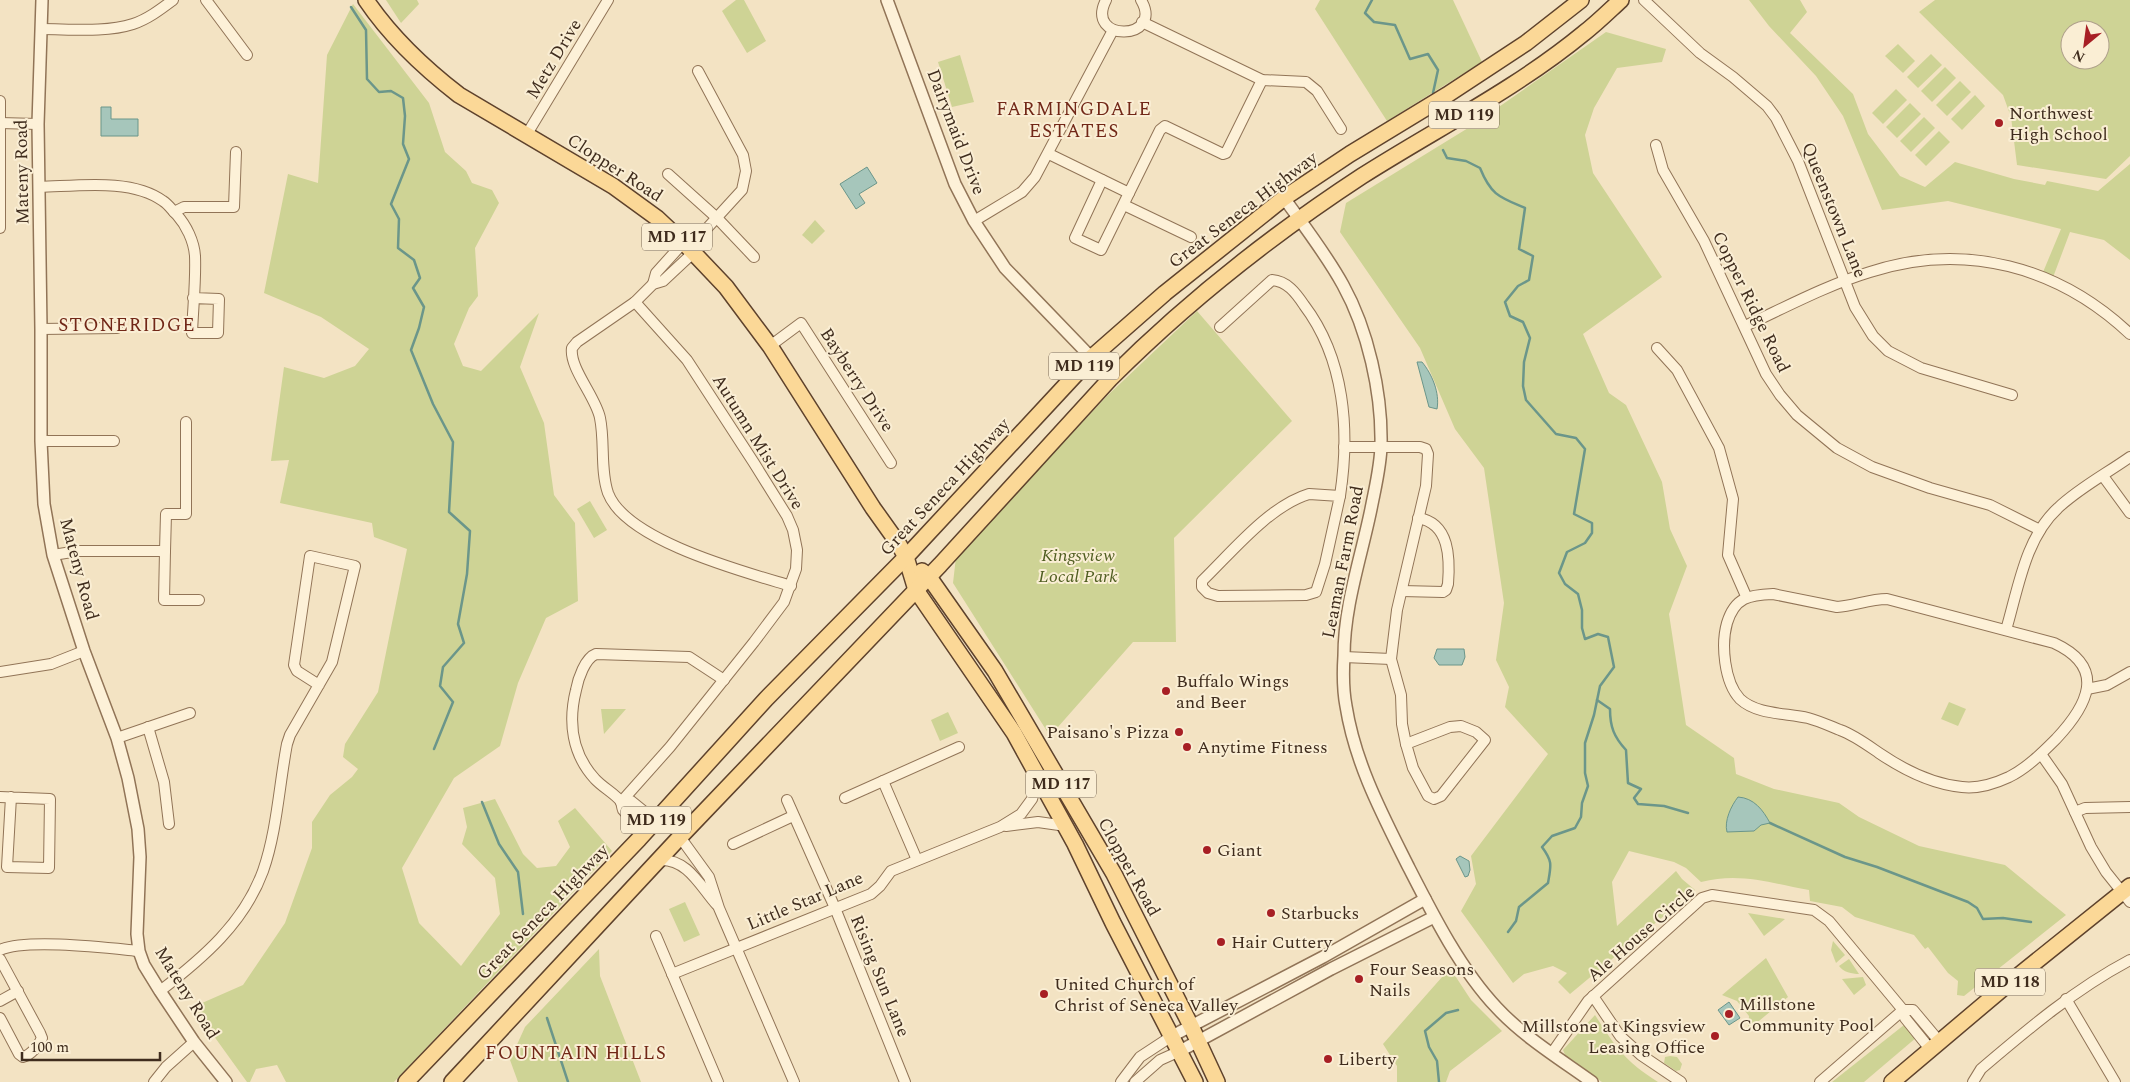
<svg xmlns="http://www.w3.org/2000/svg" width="2130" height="1082" viewBox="0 0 2130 1082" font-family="Spectral,serif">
<rect width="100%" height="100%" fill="#f3e3c3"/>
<g fill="#ced395" fill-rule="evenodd">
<polygon points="386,0 417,0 419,4 401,23"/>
<polygon points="736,0 744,0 766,41 747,53 722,11"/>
<polygon points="1320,0 1453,0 1482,62 1387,121 1315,9"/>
<polygon points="1749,0 1800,0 1807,12 1790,33 1853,94 1868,134 1900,176 1925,187 1955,162 2014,179 2045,185 2047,181 2098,191 2130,164 2130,260 2104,240 2070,232 2052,280 2041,277 2061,229 1948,201 1882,210 1843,116 1816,76 1769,26"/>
<path d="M1935 0H2130V156L2106 179 2017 165 2011 117 2003 95 1919 12ZM2070 30H2100V60H2070Z"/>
<polygon points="353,4 429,103 445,152 466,171 472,183 492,190 499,203 475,248 478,296 469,308 454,344 463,366 481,371 539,313 520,367 544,423 554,495 575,523 578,601 546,618 518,683 500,746 454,778 402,868 419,923 461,966 500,914 495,878 462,844 467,827 463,808 495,799 523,854 537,868 556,866 570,847 558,821 575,808 612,851 394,1082 286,1082 277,1065 256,1069 250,1082 247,1082 193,1007 243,985 285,923 312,848 312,822 330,795 352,777 358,769 343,757 345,744 378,692 407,549 374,537 372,523 280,503 289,460 271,461 284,367 324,378 355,366 369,349 321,317 264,293 288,174 318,183 327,55"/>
<path d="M1606 32 1666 49 1662 62 1617 68 1594 108 1585 135 1593 173 1662 277 1583 334 1609 393 1626 405 1662 482 1670 529 1687 566 1669 614 1686 725 1734 758 1736 774 1774 789 1839 803 1859 817 1919 846 2005 865 2066 915 1964 996 1957 995 1958 981 1948 973 1928 947 1925 949 1914 935 1855 917 1842 907 1810 901 1809 890C1770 883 1740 872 1701 882L1686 868 1674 862 1629 851 1612 882 1617 926 1676 871 1682 879 1695 890 1570 994 1558 982 1567 973 1553 966 1524 974 1513 983 1461 911 1476 884 1471 856 1548 754 1505 707 1509 687 1496 660 1504 603 1484 468 1455 429 1420 348 1340 232 1346 203 1473 125Z"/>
<polygon points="1898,44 1915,61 1903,73 1885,56"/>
<polygon points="1931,54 1942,65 1918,88 1907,77"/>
<polygon points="960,55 974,102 952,107 938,62"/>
<polygon points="1945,67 1956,78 1932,102 1921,91"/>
<polygon points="1960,81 1971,92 1947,116 1936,105"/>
<polygon points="1896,89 1907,100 1883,124 1872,113"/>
<polygon points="1975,95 1985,106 1962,130 1951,119"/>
<polygon points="1910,103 1921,114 1897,138 1886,127"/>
<polygon points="1924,117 1935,128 1911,152 1900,141"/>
<polygon points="1939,131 1950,142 1926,166 1915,155"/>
<polygon points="815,220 825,231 812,244 802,235"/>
<polygon points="1197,311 1292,421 1174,538 1176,642 1133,642 1050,736 953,583 956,557 1107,396"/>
<polygon points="590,501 607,530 594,538 577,509"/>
<polygon points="1949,702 1966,709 1958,726 1941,719"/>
<polygon points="601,709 626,709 604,734"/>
<polygon points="948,712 958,733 940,741 931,720"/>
<polygon points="685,902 700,935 684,942 669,909"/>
<polygon points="1748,913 1785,919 1764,936"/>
<polygon points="1833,941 1845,955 1836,963 1831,950"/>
<polygon points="599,949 600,976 641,1082 518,1082 510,1060 525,1027"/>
<polygon points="1766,958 1788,997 1748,1030 1749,1016 1737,1001 1722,995"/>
<path d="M1849 959 1859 974C1852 974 1843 972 1839 966Z"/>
<polygon points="1450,968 1471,1000 1502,1031 1450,1071 1446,1082 1397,1082 1397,1066 1383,1044"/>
<polygon points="1863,977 1866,985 1854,995 1842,979"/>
<path d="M1595 1015C1617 1049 1624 1060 1658 1082H1602L1566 1057 1563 1050Z"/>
<polygon points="1904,1025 1917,1037 1864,1082 1832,1082"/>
<polygon points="1670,1056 1677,1057 1682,1064 1680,1070 1676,1071 1664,1063 1665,1057"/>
</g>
<g fill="#a6c6bb" stroke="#6b968a">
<polygon points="101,107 111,107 111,119 138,119 138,136 101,136"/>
<polygon points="867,167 877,183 859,194 865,203 856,209 840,184"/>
<path d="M1417 362H1422C1432 374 1440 393 1437 409L1429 407Z"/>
<polygon points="1437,649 1464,649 1465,657 1462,665 1439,665 1434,658"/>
<path d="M1738 797C1754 798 1763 810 1770 823L1761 825 1754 831 1727 832C1724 821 1731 806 1738 797Z"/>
<polygon points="1460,856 1469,861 1470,870 1468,876 1465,877 1456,859"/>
<polygon points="1729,1002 1740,1018 1729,1025 1718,1010"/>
</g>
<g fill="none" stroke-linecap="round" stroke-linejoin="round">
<g stroke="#6b968a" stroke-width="2.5">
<polyline points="1372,0 1365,13 1374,22 1395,25 1410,59 1428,54 1438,70 1433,93"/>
<polyline points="351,7 366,30 367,79 379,92 391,91 403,98 405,116 403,144 409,159 391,204 399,219 398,248 414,260 420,278 413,288 424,307 419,328 411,350 433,404 453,442 449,512 470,531 467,574 458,624 464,643 443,667 440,686 453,702 434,749"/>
<path d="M1443 150 1447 158 1466 161 1480 168C1491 195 1499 197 1525 208L1519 249 1533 256 1529 280 1518 286 1505 302 1510 316 1523 322 1530 338 1524 362 1523 386 1526 400 1556 434 1576 438 1585 449 1574 514 1592 523V533L1585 543 1567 552 1559 573 1565 584 1578 594 1582 610V628L1585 639 1598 634 1608 637 1614 667 1600 686 1594 715 1585 743V773L1588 786 1582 803 1581 817 1575 828 1552 836 1542 847C1553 862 1551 865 1548 883L1519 907 1516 921 1508 932"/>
<path d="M1597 700 1610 709C1610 727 1614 737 1626 750L1628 783 1641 789 1634 798 1638 804 1664 806 1688 813"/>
<polyline points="482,802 499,844 518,872 523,914"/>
<polyline points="1770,823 1845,857 1877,867 1968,902 1977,908 1983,919 2003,918 2031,922"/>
<polyline points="547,1018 568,1082"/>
<polyline points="1439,1082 1437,1061 1429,1047 1425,1031 1446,1013 1458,1010"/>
</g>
<defs>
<g id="minor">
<polyline points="206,0 247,55"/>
<path d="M1106 0C1084 43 1165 41 1141 0"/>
<polyline points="1644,0 1700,53 1733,77 1767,106 1776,118 1798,161 1855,307 1873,336 1888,351 1921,368 2012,395"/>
<polyline points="1142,22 1262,80 1306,82 1317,91 1341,129"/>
<path d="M41 29C70 29 105 33 133 24 148 19 161 9 173 0"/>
<polyline points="0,101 0,228"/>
<polyline points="0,123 38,124"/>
<polyline points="527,134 608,0"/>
<polyline points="1656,145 1663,170 1704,241 1766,374 1780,395 1797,415 1837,448 1872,467 1930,488 1990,505 2040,530"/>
<polyline points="1049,154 1129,193 1160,130 1165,126 1223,154 1226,153 1262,80"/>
<polyline points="668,174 717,218 754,257"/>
<polyline points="1102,180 1075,238 1101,250 1129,193"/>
<path d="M40 187C77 186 132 178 163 201 168 204 172 210 177 215 186 225 194 241 195 256 196 281 193 307 192 333H218L219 299 193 298"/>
<polyline points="1124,205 1191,237"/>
<polyline points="174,212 184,207 234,207 236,152"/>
<polyline points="974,221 1022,192 1035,177 1113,30"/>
<polyline points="689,248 742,190 746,171 743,155 698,71"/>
<path d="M694 252 663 281 653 284 635 302 577 342 572 348C569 368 596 397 600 418 605 442 600 470 608 493 626 541 745 572 791 586"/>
<polyline points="653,284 656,273 684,242"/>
<path d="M1745 326C1786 307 1827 285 1870 272 1965 241 2059 267 2130 334"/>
<path d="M1220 327 1272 280C1287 281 1296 293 1304 305 1345 359 1350 431 1340 496"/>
<polyline points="41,329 117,328"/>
<polyline points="770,346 801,323 891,463"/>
<polyline points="1657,348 1677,370 1719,448 1733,499 1728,555 1746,596"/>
<polyline points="41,441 114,441"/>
<polyline points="1344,447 1420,447 1426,449 1428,454 1426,486 1397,610 1391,659 1401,695 1402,724 1406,744"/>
<polyline points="2103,476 2130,513"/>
<path d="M1309 494 1340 496 1325 564 1316 592 1306 595 1218 596 1208 593 1202 587V581C1232 552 1269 506 1309 494Z"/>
<polyline points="165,551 166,514 186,514 186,422"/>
<polyline points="53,555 78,551 165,551 164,600 199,600"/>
<path d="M1402 591 1443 592 1446 590 1448 584C1450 559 1450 523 1418 518"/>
<path d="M1773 594 1837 607C1854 606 1869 599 1887 599L2054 643C2108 668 2087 706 2056 739 2042 753 2027 768 2009 777 1994 784 1978 789 1962 787 1931 784 1904 770 1879 753 1866 744 1854 735 1840 730 1830 726 1819 721 1808 718 1787 713 1757 715 1740 699 1724 682 1721 644 1727 623 1735 597 1749 595 1773 594Z"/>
<path d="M2006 630C2018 590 2025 538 2058 508 2079 488 2106 474 2130 457"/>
<polyline points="1344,657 1391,659"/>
<polyline points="0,672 51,664 84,651"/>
<polyline points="2087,689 2107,685 2130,672"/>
<polygon points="1461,726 1476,732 1485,740 1441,796 1434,799 1428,796 1413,768 1406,744 1450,727"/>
<polyline points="148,727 164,782 169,824"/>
<polyline points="117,738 190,713"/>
<polyline points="2041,754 2062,784 2091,847 2106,872 2130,902"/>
<polyline points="883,781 917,860"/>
<polyline points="0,797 50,799 49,868 7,867 11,797"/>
<polyline points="845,798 959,747"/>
<polyline points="787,800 835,908 905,1082"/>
<polyline points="621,802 670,747 754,642 784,602 796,569 797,550 793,530 787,516 754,463 687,360 635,302"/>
<polyline points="621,802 631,801 647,814 659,817"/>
<polyline points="2075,812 2085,808 2130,807"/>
<polyline points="1006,826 1038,822 1066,826"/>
<polyline points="680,837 709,877 719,908 794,1082"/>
<path d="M639 839 642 833C638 818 630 820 623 810 622 808 622 805 621 802 617 795 602 787 595 779 572 754 568 722 576 690 578 679 585 658 596 654L689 657 724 680"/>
<polyline points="733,844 793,816"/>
<path d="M660 860C688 859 700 886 717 905"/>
<polyline points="656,936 718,1082"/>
<path d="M0 950C26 938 108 948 139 951"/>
<path d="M0 959 40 1033 42 1038C39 1045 31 1055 23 1057L19 1054 0 1018"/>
<polyline points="672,974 871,894 880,886 891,871 1000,827 1021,814 1032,799 1038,779"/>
<path d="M160 991C203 958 244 923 263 871 277 831 279 786 287 744L290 735 332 662 355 566 310 556 294 665 297 671 319 685"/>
<polyline points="1593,996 1620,1036 1641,1055 1681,1082"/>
<polyline points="2066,999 2115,1082"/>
<polyline points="0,1001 18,991"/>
<polyline points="1930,1049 1905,1018 1903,1010 1913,1010 1939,1041"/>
<polyline points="1552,1053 1588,1001 1702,898 1712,895 1814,910 1829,921 1903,1010 1820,1082"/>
<polyline points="154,1082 166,1067 194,1042"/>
<polyline points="1121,1082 1140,1057 1172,1036"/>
<polyline points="1135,1082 1160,1060 1180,1051"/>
<path d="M1973 1082 1981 1069C2028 1029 2075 989 2130 960"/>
</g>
<g id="tertiary">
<polyline points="42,0 38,124 41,329 41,441 44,504 53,555 84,651 117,738 128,778 138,829 140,857 137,934 139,951 144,965 160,991 194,1042 226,1082"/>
<polyline points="887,0 955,184 974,221 1005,268 1086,352 1110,379"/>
<path d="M1284 198C1304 226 1326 254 1343 285 1368 330 1382 393 1381 444 1381 465 1375 488 1371 509 1361 558 1344 606 1344 656 1343 672 1343 690 1346 706 1355 763 1382 814 1407 864 1432 913 1460 969 1497 1008 1524 1037 1560 1059 1592 1082"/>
<polyline points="1172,1036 1323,957 1425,899"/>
<polyline points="1180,1051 1331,969 1434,917"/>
</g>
<g id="primary">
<path d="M366 0C391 37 424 68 459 95L613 186 657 218 689 248 726 287 770 346 873 508 898 543 906 557 916 590 1014 733 1075 844 1113 923 1195 1082"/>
<polyline points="922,571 929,577 995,671 1114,874 1191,1026 1217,1082"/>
<polyline points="406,1082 639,839 766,699 906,557 1091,358 1165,293 1284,198 1350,154 1447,95 1526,43 1581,0"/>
<path d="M452 1082 680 837 940 565 1110 379C1186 303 1272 235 1362 176 1436 129 1516 89 1584 33 1597 23 1609 11 1621 0"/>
<polyline points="1892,1082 2008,984 2130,886"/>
</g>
</defs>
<use href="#minor" stroke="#917457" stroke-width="12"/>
<use href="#tertiary" stroke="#917457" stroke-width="14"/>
<use href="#primary" stroke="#5e422c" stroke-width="18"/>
<use href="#minor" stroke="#fdf1d8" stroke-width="10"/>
<use href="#tertiary" stroke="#fdf1d8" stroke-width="11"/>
<use href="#primary" stroke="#fbd897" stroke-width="15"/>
</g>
<g fill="#a71f24" stroke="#faeed4" stroke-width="2">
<circle cx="1999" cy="123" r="5"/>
<circle cx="1166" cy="691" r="5"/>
<circle cx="1179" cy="732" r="5"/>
<circle cx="1187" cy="747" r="5"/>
<circle cx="1207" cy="850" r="5"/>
<circle cx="1271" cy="913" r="5"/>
<circle cx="1221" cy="942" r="5"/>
<circle cx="1359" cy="979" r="5"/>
<circle cx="1044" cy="994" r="5"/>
<circle cx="1729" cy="1014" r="5"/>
<circle cx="1715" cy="1036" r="5"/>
<circle cx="1328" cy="1059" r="5"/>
</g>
<g text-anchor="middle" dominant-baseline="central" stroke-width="4" stroke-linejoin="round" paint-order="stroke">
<g fill="#faeed4" stroke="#776654" stroke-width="1">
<rect x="1429" y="101.5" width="70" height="27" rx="4"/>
<rect x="642" y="223.5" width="70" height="27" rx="4"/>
<rect x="1049" y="352.5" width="70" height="27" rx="4"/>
<rect x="1026" y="770.5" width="70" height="27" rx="4"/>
<rect x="621" y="806.5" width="70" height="27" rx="4"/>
<rect x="1975" y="968.5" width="70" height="27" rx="4"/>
</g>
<g font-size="16" font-weight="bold" fill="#3f2c1d">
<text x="1464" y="115">MD 119</text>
<text x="677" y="237">MD 117</text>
<text x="1084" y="366">MD 119</text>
<text x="1061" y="784">MD 117</text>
<text x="656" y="820">MD 119</text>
<text x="2010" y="982">MD 118</text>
</g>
<g font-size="18" fill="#3f2c1d" stroke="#faeed4">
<text transform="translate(554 59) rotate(-59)">Metz Drive</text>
<text transform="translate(956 132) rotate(69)">Dairymaid Drive</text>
<text transform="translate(615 168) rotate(33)">Clopper Road</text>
<text transform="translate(22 172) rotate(-91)">Mateny Road</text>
<text transform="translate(1243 210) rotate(-37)">Great Seneca Highway</text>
<text transform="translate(1834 210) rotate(68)">Queenstown Lane</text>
<text transform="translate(1751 302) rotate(64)">Copper Ridge Road</text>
<text transform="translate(857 380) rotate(57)">Bayberry Drive</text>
<text transform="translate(758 442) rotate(58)">Autumn Mist Drive</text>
<text transform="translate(945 487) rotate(-47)">Great Seneca Highway</text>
<text transform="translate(1343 562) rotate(-79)">Leaman Farm Road</text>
<text transform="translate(79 569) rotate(75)">Mateny Road</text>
<text transform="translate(1129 867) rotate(61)">Clopper Road</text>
<text transform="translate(805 901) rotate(-23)">Little Star Lane</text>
<text transform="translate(543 912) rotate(-46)">Great Seneca Highway</text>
<text transform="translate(1641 934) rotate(-41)">Ale House Circle</text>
<text transform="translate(880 976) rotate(68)">Rising Sun Lane</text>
<text transform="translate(187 993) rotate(58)">Mateny Road</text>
</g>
<g font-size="18" fill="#3f2c1d" stroke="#faeed4" text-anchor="start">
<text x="2009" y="113">Northwest<tspan x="2009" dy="21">High School</tspan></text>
<text x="1176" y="681">Buffalo Wings<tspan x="1176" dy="21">and Beer</tspan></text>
<text x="1169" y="732" text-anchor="end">Paisano's Pizza</text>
<text x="1197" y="747">Anytime Fitness</text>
<text x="1217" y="850">Giant</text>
<text x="1281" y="913">Starbucks</text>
<text x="1231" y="942">Hair Cuttery</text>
<text x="1369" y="969">Four Seasons<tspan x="1369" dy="21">Nails</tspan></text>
<text x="1054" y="984">United Church of<tspan x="1054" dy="21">Christ of Seneca Valley</tspan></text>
<text x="1739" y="1004">Millstone<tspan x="1739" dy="21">Community Pool</tspan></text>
<text x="1705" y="1026" text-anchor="end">Millstone at Kingsview<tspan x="1705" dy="21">Leasing Office</tspan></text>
<text x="1338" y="1059">Liberty</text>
</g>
<g font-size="18" font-style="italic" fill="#505e21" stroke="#faeed4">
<text x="1078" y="555">Kingsview<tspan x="1078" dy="21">Local Park</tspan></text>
</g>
<g font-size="19" letter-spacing="1" fill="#712717" stroke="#faeed4">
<text x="1074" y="109">FARMINGDALE<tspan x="1074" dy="22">ESTATES</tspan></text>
<text x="127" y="325">STONERIDGE</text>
<text x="576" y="1053">FOUNTAIN HILLS</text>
</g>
</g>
<g transform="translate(2085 45) rotate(209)"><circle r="24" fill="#faeed4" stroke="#afa08b"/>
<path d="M0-4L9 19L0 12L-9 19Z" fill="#a71f24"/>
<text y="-8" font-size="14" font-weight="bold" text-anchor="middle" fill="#3f2c1d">N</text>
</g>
<path d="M22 1052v8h138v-8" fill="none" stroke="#3f2c1d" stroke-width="2.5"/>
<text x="30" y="1052" font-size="15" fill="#3f2c1d" stroke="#faeed4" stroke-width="4" paint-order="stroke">100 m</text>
</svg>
